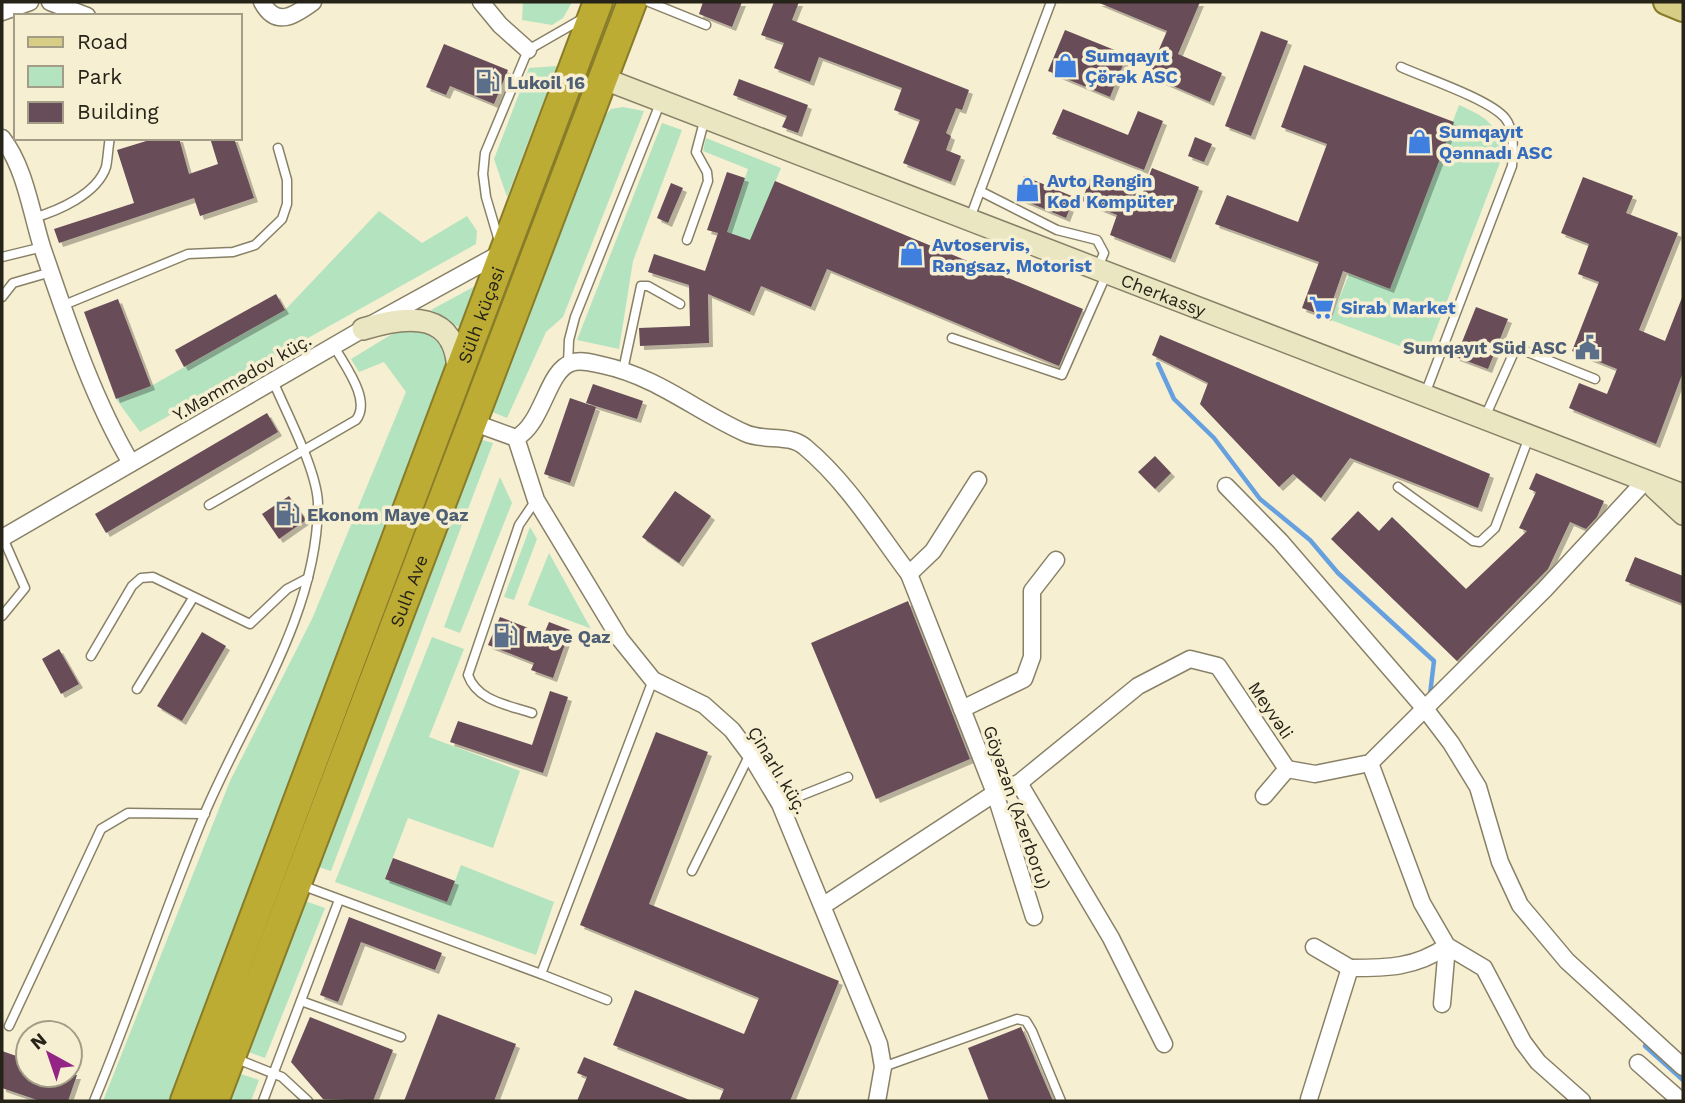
<svg xmlns="http://www.w3.org/2000/svg" width="1685" height="1103" viewBox="0 0 1685 1103" font-family="'Work Sans',sans-serif">
<defs>
<filter id="shadow"><feDropShadow dx="4" dy="4" stdDeviation="0" flood-color="#0004"/></filter>
</defs>
<rect width="100%" height="100%" fill="#f7efd2"/>
<g fill="#b4e3bf">
<polygon points="523,2 572,2 563,18 552,25 522,20"/>
<polygon points="610,2 620,2 534,227 525,223"/>
<polygon points="557,66 507,197 494,159 529,68"/>
<path d="M1459 105C1490 119 1499 125 1501 160L1426 356 1331 320 1349 274 1390 289Z"/>
<polygon points="623,107 644,111 563,317 546,332 507,418 490,411 601,120 611,109"/>
<polygon points="662,123 682,130 633,261 619,349 577,340"/>
<polygon points="706,138 781,168 725,301 717,295 727,232 748,169 703,151"/>
<polygon points="379,211 422,243 467,216 477,231 476,244 140,432 116,399 151,386 285,310"/>
<polygon points="477,285 460,328 431,310"/>
<path d="M406 330C427 330 445 341 448 363L171 1101H103L230 781 312 619 406 392 384 362 359 372 351 359 392 334Z"/>
<polygon points="479,439 493,443 331,871 315,866"/>
<polygon points="500,477 512,503 460,633 444,627"/>
<polygon points="530,527 537,539 514,600 504,597"/>
<polygon points="549,553 591,629 592,629 528,605"/>
<polygon points="432,637 464,649 429,737 520,771 493,848 408,818 385,878 447,902 461,865 554,902 536,955 335,882"/>
<polygon points="305,901 325,908 265,1058 248,1052"/>
<polygon points="241,1074 259,1080 251,1101 230,1101"/>
</g>
<g fill="none" stroke-linecap="round" stroke-linejoin="round">
<g stroke="#67a0de" stroke-width="4.5">
<polyline points="1158,364 1174,399 1214,438 1260,499 1310,540 1338,573 1434,661 1430,694"/>
<polyline points="1645,1046 1683,1080"/>
</g>
</g>
<g fill="#674d59" filter="url(#shadow)">
<polygon points="703,2 742,2 732,27 699,14"/>
<polygon points="774,2 799,2 792,20 969,90 962,110 956,108 946,133 951,136 946,150 961,156 951,182 903,163 920,120 894,110 902,88 819,57 810,82 774,68 784,43 761,35"/>
<polygon points="1097,2 1200,2 1178,54 1222,73 1210,102 1148,75 1167,31"/>
<polygon points="1065,30 1127,55 1110,97 1048,71"/>
<polygon points="1261,31 1288,41 1251,136 1225,126"/>
<polygon points="444,44 508,70 494,104 450,86 446,95 426,87"/>
<polygon points="1304,65 1454,122 1390,289 1343,271 1327,317 1302,308 1319,262 1215,224 1227,195 1298,222 1327,144 1281,127"/>
<polygon points="739,79 808,105 798,133 782,127 787,116 733,95"/>
<polygon points="1063,109 1128,135 1138,111 1163,121 1144,170 1052,134"/>
<polygon points="1195,137 1212,144 1204,162 1188,156"/>
<polygon points="156,138 179,138 189,174 218,164 210,138 234,138 254,198 200,216 194,198 59,243 54,229 134,203 117,150"/>
<polygon points="1152,168 1199,187 1171,259 1110,235 1117,215 1082,201 1091,176 1142,195"/>
<polygon points="727,172 745,178 727,232 750,240 775,181 1083,309 1059,366 827,269 811,307 761,286 750,312 708,294 709,343 640,346 639,328 690,326 689,285 648,272 654,254 705,271 718,233 707,230"/>
<polygon points="1024,176 1074,197 1066,218 1016,197"/>
<polygon points="1583,177 1633,196 1626,213 1678,233 1639,330 1665,341 1683,295 1683,372 1656,444 1569,408 1579,383 1607,394 1617,369 1572,351 1599,282 1578,274 1589,244 1561,233"/>
<polygon points="671,183 683,188 668,223 657,218"/>
<polygon points="276,294 285,310 184,367 175,350"/>
<polygon points="118,299 151,386 116,399 84,312"/>
<polygon points="1476,307 1508,319 1488,369 1456,357"/>
<polygon points="1160,335 1490,474 1478,508 1350,458 1321,498 1293,474 1279,487 1200,404 1208,383 1152,355"/>
<polygon points="593,384 643,401 637,419 586,403"/>
<polygon points="570,398 596,407 570,483 544,474"/>
<polygon points="267,413 278,432 106,533 95,514"/>
<polygon points="1155,456 1171,473 1155,489 1138,472"/>
<polygon points="1536,473 1604,501 1597,517 1586,529 1570,522 1548,569 1457,661 1331,539 1358,511 1379,531 1392,517 1466,589 1527,531 1519,528 1536,492 1529,489"/>
<polygon points="675,491 711,516 679,563 642,537"/>
<polygon points="289,496 306,520 279,539 262,514"/>
<polygon points="1635,557 1683,576 1683,604 1625,581"/>
<polygon points="908,601 970,759 876,799 811,643"/>
<polygon points="500,617 544,634 549,622 570,630 553,678 531,670 534,663 488,645"/>
<polygon points="202,632 226,646 182,721 157,706"/>
<polygon points="59,649 79,684 61,694 42,659"/>
<polygon points="550,691 568,697 543,773 450,742 458,721 532,745"/>
<polygon points="656,732 708,752 649,904 839,981 790,1101 719,1101 724,1089 613,1045 635,990 744,1034 759,998 580,925"/>
<polygon points="393,858 455,881 447,902 385,879"/>
<polygon points="349,917 442,953 435,970 361,942 338,1002 320,995"/>
<polygon points="438,1014 516,1044 494,1101 404,1101"/>
<polygon points="310,1017 393,1050 373,1101 323,1099 291,1062"/>
<polygon points="1021,1027 1053,1101 989,1101 968,1048"/>
<polygon points="2,1051 28,1060 28,1075 77,1075 68,1101 40,1101 2,1088"/>
<polygon points="584,1057 692,1101 577,1101 587,1077 577,1073"/>
</g>
<g fill="none" stroke-linecap="round" stroke-linejoin="round">
<defs>
<g id="lane">
<polyline points="649,2 706,25"/>
<path d="M1401 67C1425 78 1489 99 1505 118 1515 130 1513 151 1512 166L1425 394"/>
<polyline points="980,191 1057,230 1097,240 1104,253 1098,267"/>
<path d="M33 218C58 211 97 194 106 167 108 158 108 147 110 138"/>
<polyline points="970,218 1051,2"/>
<polyline points="687,240 708,181 707,172 696,152 705,118"/>
<polyline points="499,241 486,197 483,174 485,153 528,50 582,19"/>
<polyline points="2,257 43,247"/>
<polyline points="2,297 13,283 51,272"/>
<polyline points="64,305 188,254 233,252 255,245 282,219 287,204 287,180 278,148"/>
<polyline points="952,338 1062,375 1107,273"/>
<polyline points="568,364 569,340 575,317 661,101"/>
<polyline points="623,370 641,286 648,286 680,304"/>
<polyline points="1485,417 1514,352 1520,349 1595,379"/>
<polyline points="1398,487 1473,541 1480,542 1495,528 1529,437"/>
<path d="M209 505 356 420C372 400 344 365 334 346"/>
<polyline points="2,616 25,588 3,538"/>
<polyline points="91,656 132,586 141,578 153,577 250,624 287,589 308,578"/>
<polyline points="137,689 193,598"/>
<path d="M532 713C508 705 477 701 468 675L519 525 536 500"/>
<polyline points="780,804 848,777"/>
<polyline points="692,871 750,754"/>
<polyline points="301,885 541,974 653,680"/>
<polyline points="541,974 607,1000"/>
<polyline points="301,1001 401,1037"/>
<polyline points="9,1026 101,829 128,813 205,814"/>
<polyline points="237,1059 282,1077 308,1101"/>
<polyline points="883,1067 1017,1019 1026,1021 1032,1031 1061,1101"/>
<path d="M94 1101C133 1007 165 909 204 815 246 715 317 617 318 505 318 472 286 412 273 381"/>
<polyline points="263,1101 339,900"/>
</g>
<g id="street">
<polyline points="50,2 87,16"/>
<path d="M262 2C276 28 294 16 313 2"/>
<polyline points="481,2 500,25 528,50"/>
<polyline points="2,12 30,2"/>
<path d="M2 138C25 167 31 212 42 247 67 320 92 397 131 463"/>
<path d="M472 422 516 438C543 424 547 371 571 363 581 359 592 363 602 365 658 377 694 410 745 433 764 442 789 433 805 447 847 482 876 530 909 574"/>
<polyline points="516,438 536,500 620,639 653,680 704,705 732,730 750,754 780,804 879,1044 883,1067 877,1101"/>
<polyline points="1226,486 1280,541 1426,710 1451,743 1478,787 1500,862 1520,905 1567,961 1683,1067"/>
<polyline points="2,538 363,329 503,252"/>
<polyline points="962,709 909,574 933,551 978,480"/>
<polyline points="1370,763 1422,903 1447,946 1484,968 1523,1042 1538,1062 1582,1101"/>
<polyline points="1019,783 1111,938 1164,1044"/>
<polyline points="1264,796 1287,769"/>
<polyline points="824,905 995,793 1019,783 1138,686 1190,659 1218,666 1287,769 1315,774 1370,763 1545,589 1646,480"/>
<polyline points="1034,917 995,793 962,709 1024,679 1032,657 1032,591 1056,560"/>
<polyline points="1314,947 1350,968"/>
<polyline points="1442,1004 1447,946"/>
<polyline points="1638,1063 1681,1101"/>
<path d="M1309 1099 1350 968C1387 968 1415 968 1447 946"/>
</g>
<g id="secondary">
<path id="s1" d="M602 78 1683 495"/>
<path d="M363 329C408 315 457 310 458 373"/>
<polyline points="1655,488 1683,514"/>
</g>
<polyline id="primary" points="1666,2 1683,9"/>
<g id="highway">
<path id="s2" d="M185 1101 598 2"/>
<path id="s3" d="M214 1101 632 2"/>
</g>
</defs>
<use href="#lane" stroke="#888167" stroke-width="11"/>
<use href="#street" stroke="#888167" stroke-width="19"/>
<use href="#secondary" stroke="#888167" stroke-width="24"/>
<use href="#primary" stroke="#887c2a" stroke-width="28"/>
<use href="#highway" stroke="#887c2a" stroke-width="32"/>
<use href="#lane" stroke="#fff" stroke-width="8"/>
<use href="#street" stroke="#fff" stroke-width="16"/>
<use href="#secondary" stroke="#ebe6c2" stroke-width="21"/>
<use href="#primary" stroke="#d7cd85" stroke-width="24"/>
<use href="#highway" stroke="#bdac33" stroke-width="28"/>
</g>
<defs>
<symbol id="shop-bare" viewBox="-9 -9 18 18"><path d="M-5-2.5h2.3a2.7 3.5 0 0 1 5.4 0H5L5.5 6h-11ZM-1.5-2.5h3a1.5 2.3 0 0 0-3 0Z" fill="#3f7fe0" stroke="#f7efd2" stroke-width="2.5" paint-order="stroke"/></symbol>
<symbol id="fuel-bare" viewBox="-9 -9 18 18"><path d="M-5.5-6h7V0h2V4h1.3V-2.5L3-4.5l.8-.8L6-3V5H2.5V1h-1V6h-7ZM-4.2-4.7v3.2H.2V-4.7Z" fill="#5c6f8a" stroke="#f7efd2" stroke-width="2.5" paint-order="stroke"/></symbol>
<symbol id="supermarket-bare" viewBox="-9 -9 18 18"><path d="M-6-5.5h2.5l.6 2H6L4.5 2H-2.5L-4.4-4H-6ZM-1.5 3.2a1.3 1.3 0 1 0 .1 0ZM3 3.2a1.3 1.3 0 1 0 .1 0Z" fill="#3f7fe0" stroke="#f7efd2" stroke-width="2.5" paint-order="stroke"/></symbol>
<symbol id="civic-bare" viewBox="-9 -9 18 18"><path d="M-.6-6.5H3V-4.5H.6V-3L4-1V1h2V6H-6V1h2V-1L-.6-3ZM-1.2 2.5V6h2.4V2.5Z" fill="#5c6f8a" stroke="#f7efd2" stroke-width="2.5" paint-order="stroke"/></symbol>
</defs>
<g fill-rule="evenodd">
<use href="#shop-bare" x="1048" y="48" width="35" height="35"/>
<use href="#fuel-bare" x="470" y="64" width="35" height="35"/>
<use href="#shop-bare" x="1402" y="124" width="35" height="35"/>
<use href="#shop-bare" x="1010" y="172" width="35" height="35"/>
<use href="#shop-bare" x="894" y="236" width="35" height="35"/>
<use href="#supermarket-bare" x="1304" y="290" width="35" height="35"/>
<use href="#civic-bare" x="1570" y="330" width="35" height="35"/>
<use href="#fuel-bare" x="270" y="496" width="35" height="35"/>
<use href="#fuel-bare" x="488" y="618" width="35" height="35"/>
</g>
<g text-anchor="middle" dominant-baseline="central" stroke-width="7" stroke-linejoin="round" paint-order="stroke">
<g font-size="18" font-weight="bold" fill="#366cbe" stroke="#f7efd2" text-anchor="start">
<text x="1085" y="55">Sumqayıt<tspan x="1085" dy="21">Çörək ASC</tspan></text>
<text x="1439" y="131">Sumqayıt<tspan x="1439" dy="21">Qənnadı ASC</tspan></text>
<text x="1047" y="180">Avto Rəngin<tspan x="1047" dy="21">Kod Kompüter</tspan></text>
<text x="932" y="244">Avtoservis,<tspan x="932" dy="21">Rəngsaz, Motorist</tspan></text>
<text x="1341" y="307">Sirab Market</text>
</g>
<g font-size="18" font-weight="bold" fill="#4e5e75" stroke="#f7efd2" text-anchor="start">
<text x="507" y="82">Lukoil 16</text>
<text x="1567" y="347" text-anchor="end">Sumqayıt Süd ASC</text>
<text x="307" y="514">Ekonom Maye Qaz</text>
<text x="526" y="636">Maye Qaz</text>
</g>
<g font-size="18" fill="#262319" stroke="#f7efd2">
<text stroke="none"><textPath href="#s1" startOffset="602">Cherkassy</textPath></text>
<text stroke="none"><textPath href="#s2" startOffset="840">Sülh küçəsi</textPath></text>
<text transform="translate(242 377) rotate(-30)">Y.Məmmədov küç.</text>
<text stroke="none"><textPath href="#s3" startOffset="546">Sulh Ave</textPath></text>
<text transform="translate(1271 710) rotate(56)">Meyvəli</text>
<text transform="translate(778 770) rotate(59)">Çinarlı küç.</text>
<text transform="translate(1017 807) rotate(71)">Göyəzən (Azerboru)</text>
</g>
</g>
<rect width="1685" height="1103" fill="none" stroke="#262319" stroke-width="7"/>
<rect x="14" y="14" width="228" height="126" fill="#f7efd2" stroke="#a39d88" stroke-width="2"/>
<rect x="28" y="37" width="35" height="10" fill="#d7cd85" stroke="#a39d88" stroke-width="2"/>
<text x="77" y="49" font-size="21" fill="#262319">Road</text>
<rect x="28" y="66" width="35" height="21" fill="#b4e3bf" stroke="#a39d88" stroke-width="2"/>
<text x="77" y="84" font-size="21" fill="#262319">Park</text>
<rect x="28" y="102" width="35" height="21" fill="#674d59" stroke="#a39d88" stroke-width="2"/>
<text x="77" y="119" font-size="21" fill="#262319">Building</text>
<g transform="translate(49 1054) rotate(320)"><circle r="33" fill="#f7efd2" stroke="#a39d88" stroke-width="2"/>
<path d="M0-5L12 26L0 18L-12 26Z" fill="#942485"/>
<text y="-10" font-size="19" font-weight="bold" text-anchor="middle" fill="#262319">N</text>
</g>
</svg>
